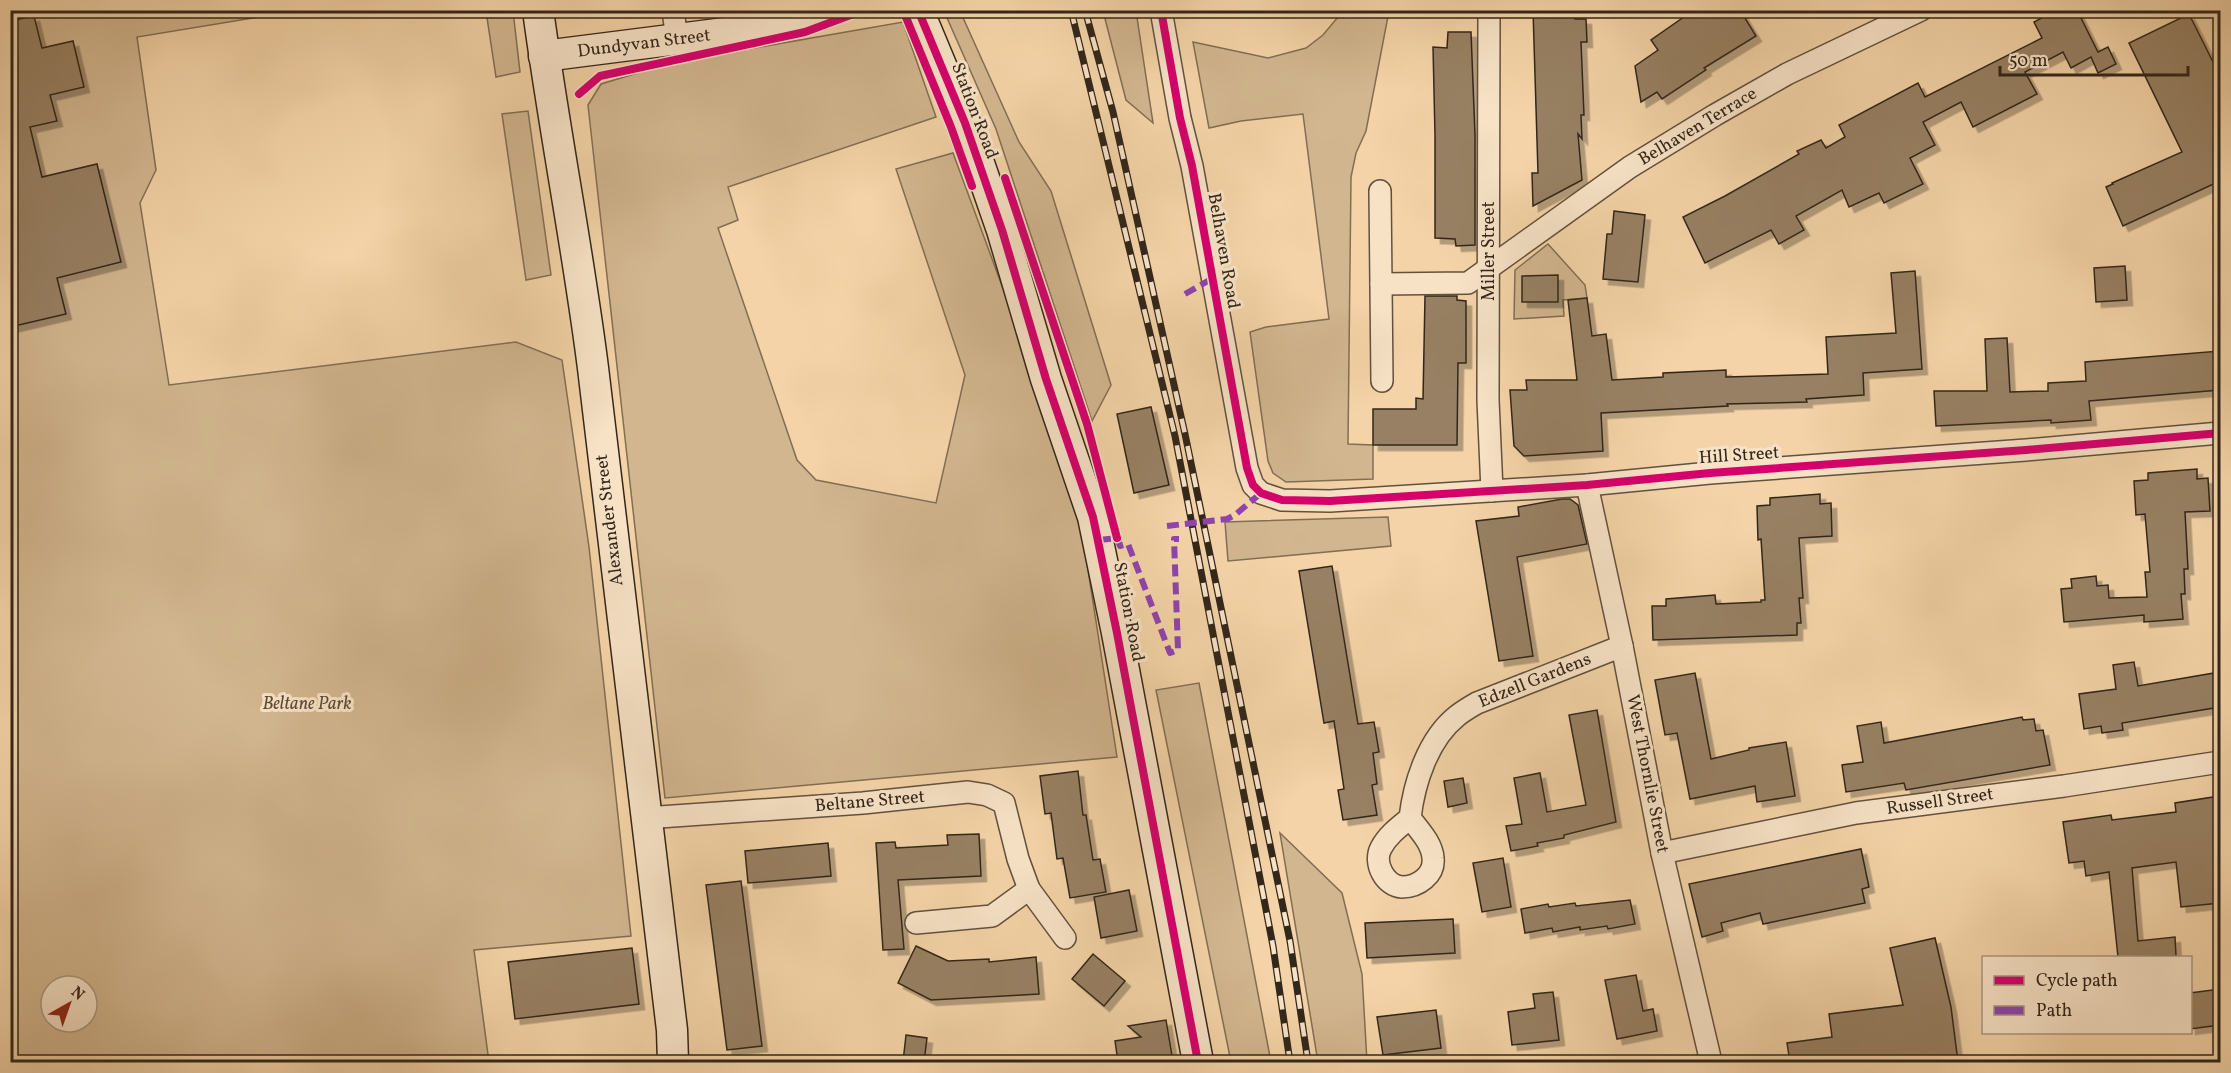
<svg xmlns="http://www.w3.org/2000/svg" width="2231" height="1073" viewBox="0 0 2231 1073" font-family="Vollkorn,serif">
<defs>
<filter id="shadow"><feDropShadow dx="5.5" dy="5.5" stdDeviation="0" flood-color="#0004"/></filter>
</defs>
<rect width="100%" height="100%" fill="#f3d3a7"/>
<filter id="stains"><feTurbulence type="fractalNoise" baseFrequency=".00333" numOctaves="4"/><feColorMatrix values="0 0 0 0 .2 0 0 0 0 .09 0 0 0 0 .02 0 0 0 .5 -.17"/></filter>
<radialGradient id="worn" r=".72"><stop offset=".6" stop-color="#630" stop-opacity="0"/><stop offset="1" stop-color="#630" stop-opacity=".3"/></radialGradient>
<g fill="#d2b68f" stroke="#826e54" stroke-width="1.5" fill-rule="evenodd">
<path d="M10 11H296L137 37 156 170 140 203 169 385 516 342 562 360 589 547 631 936 474 950 489 1062H11ZM51 986H87V1022H51Z"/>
<polygon points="486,11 513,11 520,72 496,77"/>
<polygon points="944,11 960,11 1019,142 1051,191 1111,385 1092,421 996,129"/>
<polygon points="1103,11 1136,11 1153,123 1126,100"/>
<polygon points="1343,11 1389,11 1366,131 1356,153 1351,177 1348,444 1373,445 1373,479 1286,482 1273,473 1268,461 1250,332 1266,327 1329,319 1303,114 1241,121 1209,128 1193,42 1268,58 1306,48 1323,35"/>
<polygon points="903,22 936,117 728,187 738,220 718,228 797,460 816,480 936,503 965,375 896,169 953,153 1026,351 1080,518 1117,757 665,798 588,105 601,84 674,62"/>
<polygon points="528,111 551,275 526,280 502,114"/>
<polygon points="1548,244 1585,285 1587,298 1563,300 1564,316 1514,319 1515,270"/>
<polygon points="1388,517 1391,546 1228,561 1225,522"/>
<polygon points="1199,683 1271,1062 1231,1062 1156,690"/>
<polygon points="1280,833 1342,893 1362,974 1367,1062 1318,1062"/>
</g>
<g fill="#978063" stroke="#33261a" stroke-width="1.5" filter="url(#shadow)">
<polygon points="1533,10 1575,10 1575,19 1586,19 1587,42 1581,42 1584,115 1581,115 1582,139 1578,134 1582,180 1533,206 1532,173 1538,173"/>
<polygon points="1694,10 1740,10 1756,36 1704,68 1706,70 1662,99 1657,92 1641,102 1635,66 1658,50 1651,40"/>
<polygon points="2056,10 2077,10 2098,52 2108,47 2116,64 2098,73 2091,57 2071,68 2063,52 2025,72 2037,94 1973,127 1961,102 1923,122 1935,145 1910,158 1923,184 1884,203 1879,193 1849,207 1842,190 1796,216 1804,230 1779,244 1771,230 1705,263 1683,217 1725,196 1799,154 1797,151 1821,140 1826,148 1845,137 1839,125 1918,83 1925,97 2042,38 2034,22"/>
<polygon points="2189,14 2220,76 2220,181 2123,226 2106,187 2113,184 2112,183 2182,152 2129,43"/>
<polygon points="34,16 42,48 73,41 84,87 50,95 57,121 30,127 42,177 97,164 121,262 57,278 66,314 10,327 10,21"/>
<polygon points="1448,32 1471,32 1475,135 1475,245 1456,246 1455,239 1435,238 1435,135 1433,47 1447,48"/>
<polygon points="1614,211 1645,215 1638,282 1603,279 1607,234 1612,234"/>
<polygon points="2125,266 2127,300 2096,302 2094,268"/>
<polygon points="1915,271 1922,369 1863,373 1864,395 1806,399 1807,402 1727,404 1728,406 1601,413 1603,451 1524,456 1514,446 1510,390 1527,390 1526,380 1577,380 1568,300 1587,298 1592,336 1606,334 1612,380 1663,377 1663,373 1726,370 1726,377 1828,374 1826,337 1896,333 1891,273"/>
<polygon points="1558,275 1558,302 1522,302 1522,276"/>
<polygon points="1425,296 1457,296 1457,300 1466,301 1466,363 1458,363 1457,445 1373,445 1373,409 1416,409 1416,398 1423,399"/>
<polygon points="2007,338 2010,392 2048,391 2048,383 2086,381 2085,362 2220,351 2220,390 2089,401 2091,420 2051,423 2051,420 1936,426 1934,391 1987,391 1985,339"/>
<polygon points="1151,407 1169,485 1134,493 1117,414"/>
<polygon points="2197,469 2197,479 2208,478 2210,511 2185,512 2188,569 2184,569 2185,594 2181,594 2183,619 2144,622 2144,615 2064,622 2061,589 2072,588 2071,579 2096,576 2097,586 2108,585 2109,598 2147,597 2145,572 2150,572 2145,514 2136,515 2134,481 2148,480 2148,473"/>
<polygon points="1820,494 1820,504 1831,503 1832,536 1799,538 1803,598 1799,598 1801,623 1797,623 1797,635 1653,640 1652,606 1666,606 1666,599 1715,595 1716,604 1761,602 1761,600 1765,600 1761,539 1758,540 1757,506 1770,505 1770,498"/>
<polygon points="1562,499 1570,499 1578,505 1587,544 1517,557 1533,656 1499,661 1476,521 1519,516 1518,507"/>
<polygon points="1332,566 1358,724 1374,722 1379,752 1373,753 1377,784 1372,785 1377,815 1343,820 1338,790 1344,789 1334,721 1324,723 1299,571"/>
<polygon points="2134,662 2138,686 2220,672 2220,707 2122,723 2123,730 2102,733 2101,726 2084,729 2079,694 2116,689 2113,665"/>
<polygon points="1695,673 1711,759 1749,750 1749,748 1786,742 1795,796 1757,802 1755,786 1690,799 1677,733 1665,735 1655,680"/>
<polygon points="1597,710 1616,822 1564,835 1564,838 1537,843 1538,846 1511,851 1506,826 1522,824 1514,778 1540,773 1547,812 1586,805 1569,715"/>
<polygon points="2022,717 2023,720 2034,719 2036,731 2043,730 2050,765 1906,790 1904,783 1846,792 1842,765 1863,762 1857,726 1881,722 1884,743"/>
<polygon points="1078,771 1083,815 1086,815 1093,860 1100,859 1106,892 1070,898 1063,858 1057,859 1051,813 1045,814 1040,776"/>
<polygon points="1463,778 1467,803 1448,807 1444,781"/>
<polygon points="2220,796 2220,903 2181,907 2176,862 2132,868 2138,941 2175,937 2176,956 2118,957 2109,872 2086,876 2084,861 2069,863 2063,822 2111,815 2112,820 2176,812 2175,803"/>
<polygon points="979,834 981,876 898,880 904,949 883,950 876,843 895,842 896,848 948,845 947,835"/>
<polygon points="828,843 831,876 748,883 745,851"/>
<polygon points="1861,849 1869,887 1862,889 1865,903 1763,924 1760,913 1721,923 1723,931 1702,937 1689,884"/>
<polygon points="1503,858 1511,907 1482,912 1473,863"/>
<polygon points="741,881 762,1046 727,1050 706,885"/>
<polygon points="1129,890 1137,931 1101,938 1094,897"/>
<polygon points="1630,900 1635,924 1608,929 1607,926 1580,930 1580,927 1553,932 1552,928 1525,933 1521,909 1548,904 1549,907 1575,903 1576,906"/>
<polygon points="1453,919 1455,953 1367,958 1365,923"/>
<polygon points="1935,938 1951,1007 1958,1062 1790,1062 1787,1043 1832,1037 1829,1014 1903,1005 1890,948"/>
<polygon points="916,946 948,961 989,959 989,962 1036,957 1039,994 931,1000 898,983"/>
<polygon points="632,948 639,1004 515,1019 508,962"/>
<polygon points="1093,954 1125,981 1104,1006 1072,979"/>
<polygon points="1636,975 1643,1011 1653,1009 1657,1031 1617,1039 1605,980"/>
<polygon points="2220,989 2220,1025 2190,1029 2190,993"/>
<polygon points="1553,992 1559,1040 1512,1045 1508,1012 1535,1008 1533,994"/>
<polygon points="1436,1010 1441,1048 1383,1055 1377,1017"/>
<polygon points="1166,1020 1173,1062 1118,1062 1115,1041 1141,1037 1128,1026"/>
<polygon points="906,1035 927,1038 924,1062 903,1062"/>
</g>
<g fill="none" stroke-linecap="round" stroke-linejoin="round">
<defs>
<g id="street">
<polyline points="673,10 677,40"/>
<polyline points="1161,10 1180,118 1192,166 1247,468 1253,485 1261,493 1282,500 1330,501 1587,485 1710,473 2026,450 2220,433"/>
<polyline points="1489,10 1488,400 1492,491"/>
<polyline points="1380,191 1382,381"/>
<polyline points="1381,284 1468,283 1630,167 1715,115 1787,74 1921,10"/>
<polyline points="1587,485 1622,646 1662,853 1711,1062"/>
<polyline points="645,818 863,803 968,792 987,795 1004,803 1018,859 1029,889 1065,938"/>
<path d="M1410 818C1399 827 1388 835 1381 848 1373 863 1385 886 1402 887 1418 887 1435 875 1433 858 1432 843 1419 830 1410 818 1414 783 1428 739 1457 716 1463 711 1470 707 1477 703L1622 646"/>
<polyline points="1662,853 1856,813 2064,786 2220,762"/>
<polyline points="916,923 992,916 1029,889"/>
</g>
<g id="secondary">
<path d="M538 10C554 130 578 249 593 368 620 589 644 810 672 1030L673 1062"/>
<polyline points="918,10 965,123 1002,230 1046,379 1093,517 1117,633 1198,1062"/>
<polyline points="544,56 733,32 813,10"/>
</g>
</defs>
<use href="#street" stroke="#63513d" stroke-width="24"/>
<use href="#secondary" stroke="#33261a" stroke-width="33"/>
<use href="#street" stroke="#f7e2c6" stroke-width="21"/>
<use href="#secondary" stroke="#f7e2c6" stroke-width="30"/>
<defs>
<g id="rail">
<polyline points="1071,10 1175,436 1273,946 1290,1062"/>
<polyline points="1085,10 1113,112 1185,434 1290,941 1308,1062"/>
</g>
</defs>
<use href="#rail" stroke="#33261a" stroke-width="7"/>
<use href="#rail" stroke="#f7e2c6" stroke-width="4.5" stroke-dasharray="14" stroke-linecap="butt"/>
<g stroke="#8e44ad" stroke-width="6" stroke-dasharray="12 6" stroke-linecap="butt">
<polyline points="1185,294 1213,278"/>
<polyline points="1167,526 1227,519 1235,515 1261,493"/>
<polyline points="1099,540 1117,538 1120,546 1128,544 1170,653 1178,650 1174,539 1179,539"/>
</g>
<defs>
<g id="cycleway">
<polyline points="903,10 951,127 972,186"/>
<polyline points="918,10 965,123 1002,230 1046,379 1093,517 1117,633 1198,1062"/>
<polyline points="1161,10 1180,118 1192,166 1247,468 1253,485 1261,493 1282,500 1330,501 1587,485 1710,473 2026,450 2220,433"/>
<polyline points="579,94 600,76 805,32 864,10"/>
<polyline points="1005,178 1087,424 1117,538"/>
</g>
</defs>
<use href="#cycleway" stroke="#f7e2c6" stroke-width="11"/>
<use href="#cycleway" stroke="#d6006c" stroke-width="8"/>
</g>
<g text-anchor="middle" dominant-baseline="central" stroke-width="6" stroke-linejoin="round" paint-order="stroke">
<g font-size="18" fill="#33261a" stroke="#f7e2c6">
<text transform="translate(644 44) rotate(-7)">Dundyvan Street</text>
<text transform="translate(974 111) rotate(69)">Station Road</text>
<text transform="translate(1698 127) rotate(-31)">Belhaven Terrace</text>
<text transform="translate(1223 251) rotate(80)">Belhaven Road</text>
<text transform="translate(1489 251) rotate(-90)">Miller Street</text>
<text transform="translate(1739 456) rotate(-4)">Hill Street</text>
<text transform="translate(610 520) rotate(-97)">Alexander Street</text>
<text transform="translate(1128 612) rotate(79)">Station Road</text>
<text transform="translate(1535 681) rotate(-22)">Edzell Gardens</text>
<text transform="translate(1647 774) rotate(79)">West Thornlie Street</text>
<text transform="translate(870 802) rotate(-5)">Beltane Street</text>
<text transform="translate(1940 802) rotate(-8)">Russell Street</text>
</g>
<g font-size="18" font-style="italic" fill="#5b4a37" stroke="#f7e2c6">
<text x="307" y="704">Beltane Park</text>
</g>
</g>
<rect width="2231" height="1073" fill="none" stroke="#f3d3a7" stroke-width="36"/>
<rect x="12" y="12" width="2207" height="1049" fill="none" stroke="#33261a" stroke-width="3"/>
<rect x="18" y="18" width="2195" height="1037" fill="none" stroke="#33261a" stroke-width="1.5"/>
<rect x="1982" y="956" width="210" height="78" fill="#f7e2c6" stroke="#a99781" stroke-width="1.5"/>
<rect x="1994" y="976" width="30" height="9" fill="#d6006c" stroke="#a99781" stroke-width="1.5"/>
<text x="2036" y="986" font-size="18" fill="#33261a">Cycle path</text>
<rect x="1994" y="1006" width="30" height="9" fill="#8e44ad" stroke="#a99781" stroke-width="1.5"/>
<text x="2036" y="1016" font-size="18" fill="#33261a">Path</text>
<g transform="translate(69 1004) rotate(40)"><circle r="28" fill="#f7e2c6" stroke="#a99781" stroke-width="1.5"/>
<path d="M0-4.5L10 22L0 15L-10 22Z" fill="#8f2418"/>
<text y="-9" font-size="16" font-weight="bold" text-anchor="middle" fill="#33261a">N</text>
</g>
<path d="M2000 66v9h188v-9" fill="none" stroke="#33261a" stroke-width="3"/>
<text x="2009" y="66" font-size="18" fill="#33261a" stroke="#f7e2c6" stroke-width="4.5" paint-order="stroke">50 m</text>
<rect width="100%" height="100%" filter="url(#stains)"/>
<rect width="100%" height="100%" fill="url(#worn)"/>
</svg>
